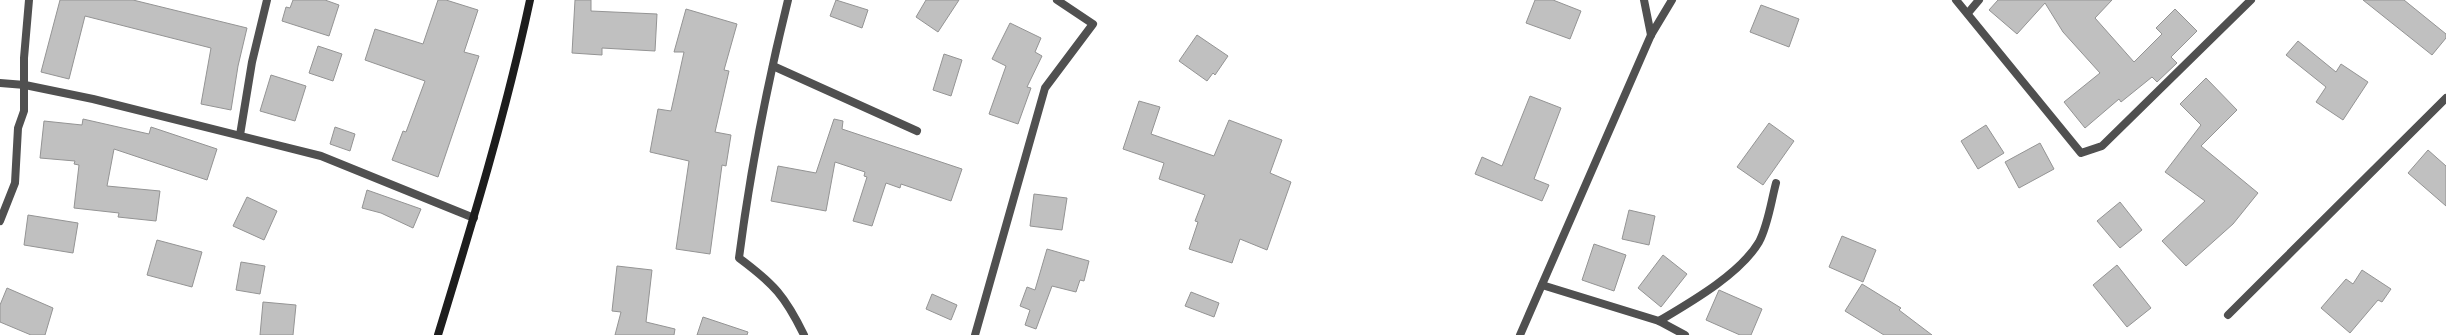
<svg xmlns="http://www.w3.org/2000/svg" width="2446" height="335" viewBox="0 0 2446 335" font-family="'Sofia Sans Condensed',sans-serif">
<rect width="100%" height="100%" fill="#fff"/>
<g fill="#c0c0c0" stroke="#949494">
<polygon points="60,0 133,0 247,28 238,66 231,110 201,104 211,48 85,16 69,79 41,72"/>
<polygon points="293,0 325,0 339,5 329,36 282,21 286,7 290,8"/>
<polygon points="438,0 446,0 478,10 464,52 479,56 438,177 392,160 403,131 406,132 425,81 365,60 375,29 423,44"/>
<polygon points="575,0 591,0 591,11 657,14 655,51 602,48 602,55 572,53"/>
<polygon points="836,0 868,10 862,28 830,16"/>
<polygon points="926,0 959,0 938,32 916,17"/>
<polygon points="1535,0 1553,0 1581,11 1570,39 1526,23"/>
<polygon points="1998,0 2112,0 2095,18 2134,62 2162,34 2156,28 2175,9 2197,31 2171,57 2177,63 2157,82 2152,77 2121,102 2119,99 2085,128 2064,102 2100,73 2063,32 2045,3 2017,34 1989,10"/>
<polygon points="2363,0 2404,0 2446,34 2446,38 2432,55"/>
<polygon points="1761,5 1799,19 1789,47 1750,32"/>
<polygon points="686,9 737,24 724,70 729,71 715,132 731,135 726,166 722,165 710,254 676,249 689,161 650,152 658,109 671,111 684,52 674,52"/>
<polygon points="1010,23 1041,38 1035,52 1042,56 1027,87 1031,88 1018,124 989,114 1006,66 992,59"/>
<polygon points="1197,35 1228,56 1215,75 1213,73 1207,81 1179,61"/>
<polygon points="2298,41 2336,72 2341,64 2368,82 2343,120 2316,102 2326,87 2286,55"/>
<polygon points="318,46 342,54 333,81 309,73"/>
<polygon points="944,54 962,60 951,96 933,90"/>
<polygon points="271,75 306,86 295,121 260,111"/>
<polygon points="2206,78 2237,110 2201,146 2258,193 2233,224 2186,266 2162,241 2205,201 2165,172 2201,125 2180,104"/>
<polygon points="1530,96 1561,108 1534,179 1549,185 1542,201 1475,174 1482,157 1502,166"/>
<polygon points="1139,101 1160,107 1151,134 1214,156 1229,120 1282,140 1270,173 1291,182 1267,250 1240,239 1232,263 1189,249 1198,222 1195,221 1205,195 1159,179 1164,163 1123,149"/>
<polygon points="83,119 149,134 151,127 217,149 207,180 114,149 107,186 160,191 156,221 118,217 119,213 74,208 79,165 74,164 75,161 40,158 44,121 82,125"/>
<polygon points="834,119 843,121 842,129 962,169 951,201 901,184 900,188 886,183 872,226 853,221 867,177 864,176 865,172 835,162 826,211 771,201 778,166 816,173"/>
<polygon points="1769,123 1794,141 1763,185 1737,167"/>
<polygon points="1986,125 2004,153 1978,169 1961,141"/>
<polygon points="335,127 355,134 350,151 330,144"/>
<polygon points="2040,143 2054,169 2019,188 2005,162"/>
<polygon points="2428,150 2446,166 2446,206 2408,173"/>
<polygon points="367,190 421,209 413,228 381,213 362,208"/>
<polygon points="1034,194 1067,198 1062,230 1030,226"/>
<polygon points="247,197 277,211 264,240 233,226"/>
<polygon points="2120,202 2142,230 2120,248 2097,221"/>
<polygon points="1629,210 1655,216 1649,245 1622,239"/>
<polygon points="28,215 78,223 73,253 24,245"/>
<polygon points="1842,236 1876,250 1863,282 1829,267"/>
<polygon points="157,240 202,252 192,287 147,275"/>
<polygon points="1594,244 1626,255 1614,291 1582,280"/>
<polygon points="1047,249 1089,261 1084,281 1080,280 1076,292 1052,286 1036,329 1025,325 1030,310 1020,306 1027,287 1035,290"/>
<polygon points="1663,255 1687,274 1661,307 1638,288"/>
<polygon points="241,262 265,266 260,294 236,290"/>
<polygon points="2117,265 2151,308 2127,327 2093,285"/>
<polygon points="617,266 652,270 646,322 675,329 674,335 615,335 621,312 612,311"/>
<polygon points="2362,270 2391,289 2382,302 2378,300 2350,333 2321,308 2346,279 2353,284"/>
<polygon points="1862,284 1901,308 1899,310 1932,335 1884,335 1845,311"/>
<polygon points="7,288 53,308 45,335 31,335 0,322 0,305"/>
<polygon points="1719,290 1762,309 1751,335 1740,335 1706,320"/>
<polygon points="1191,292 1219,303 1214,317 1185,306"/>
<polygon points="932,294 957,305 951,320 926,309"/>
<polygon points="263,302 296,305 293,335 260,335"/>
<polygon points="703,317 748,332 747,335 697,335"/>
</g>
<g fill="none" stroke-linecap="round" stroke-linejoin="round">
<g stroke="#505050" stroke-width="8">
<path d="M788 0C767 85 750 172 739 258 774 284 785 296 804 335"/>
<polyline points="1644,0 1651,35"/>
<polyline points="1956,0 2081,153 2102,146 2251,0"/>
<polyline points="1968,13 1979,0"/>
<polyline points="773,66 917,131"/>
<polyline points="0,83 25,85 93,99 321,156 474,218"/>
<polyline points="240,135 252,62 267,0"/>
<polyline points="0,221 15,183 18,128 24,111 24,58 29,0"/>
<polyline points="1542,285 1659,321 1685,335"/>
<polyline points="2228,315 2446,98"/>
<path d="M1659 321C1691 302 1740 274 1759 242 1768 225 1771 202 1776 183"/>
<polyline points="975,335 1045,88 1093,24 1057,0"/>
<polyline points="1520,335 1651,35 1672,0"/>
</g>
<path stroke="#1d1d1d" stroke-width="8" d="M438 335C472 224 506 113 530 0"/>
</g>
</svg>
